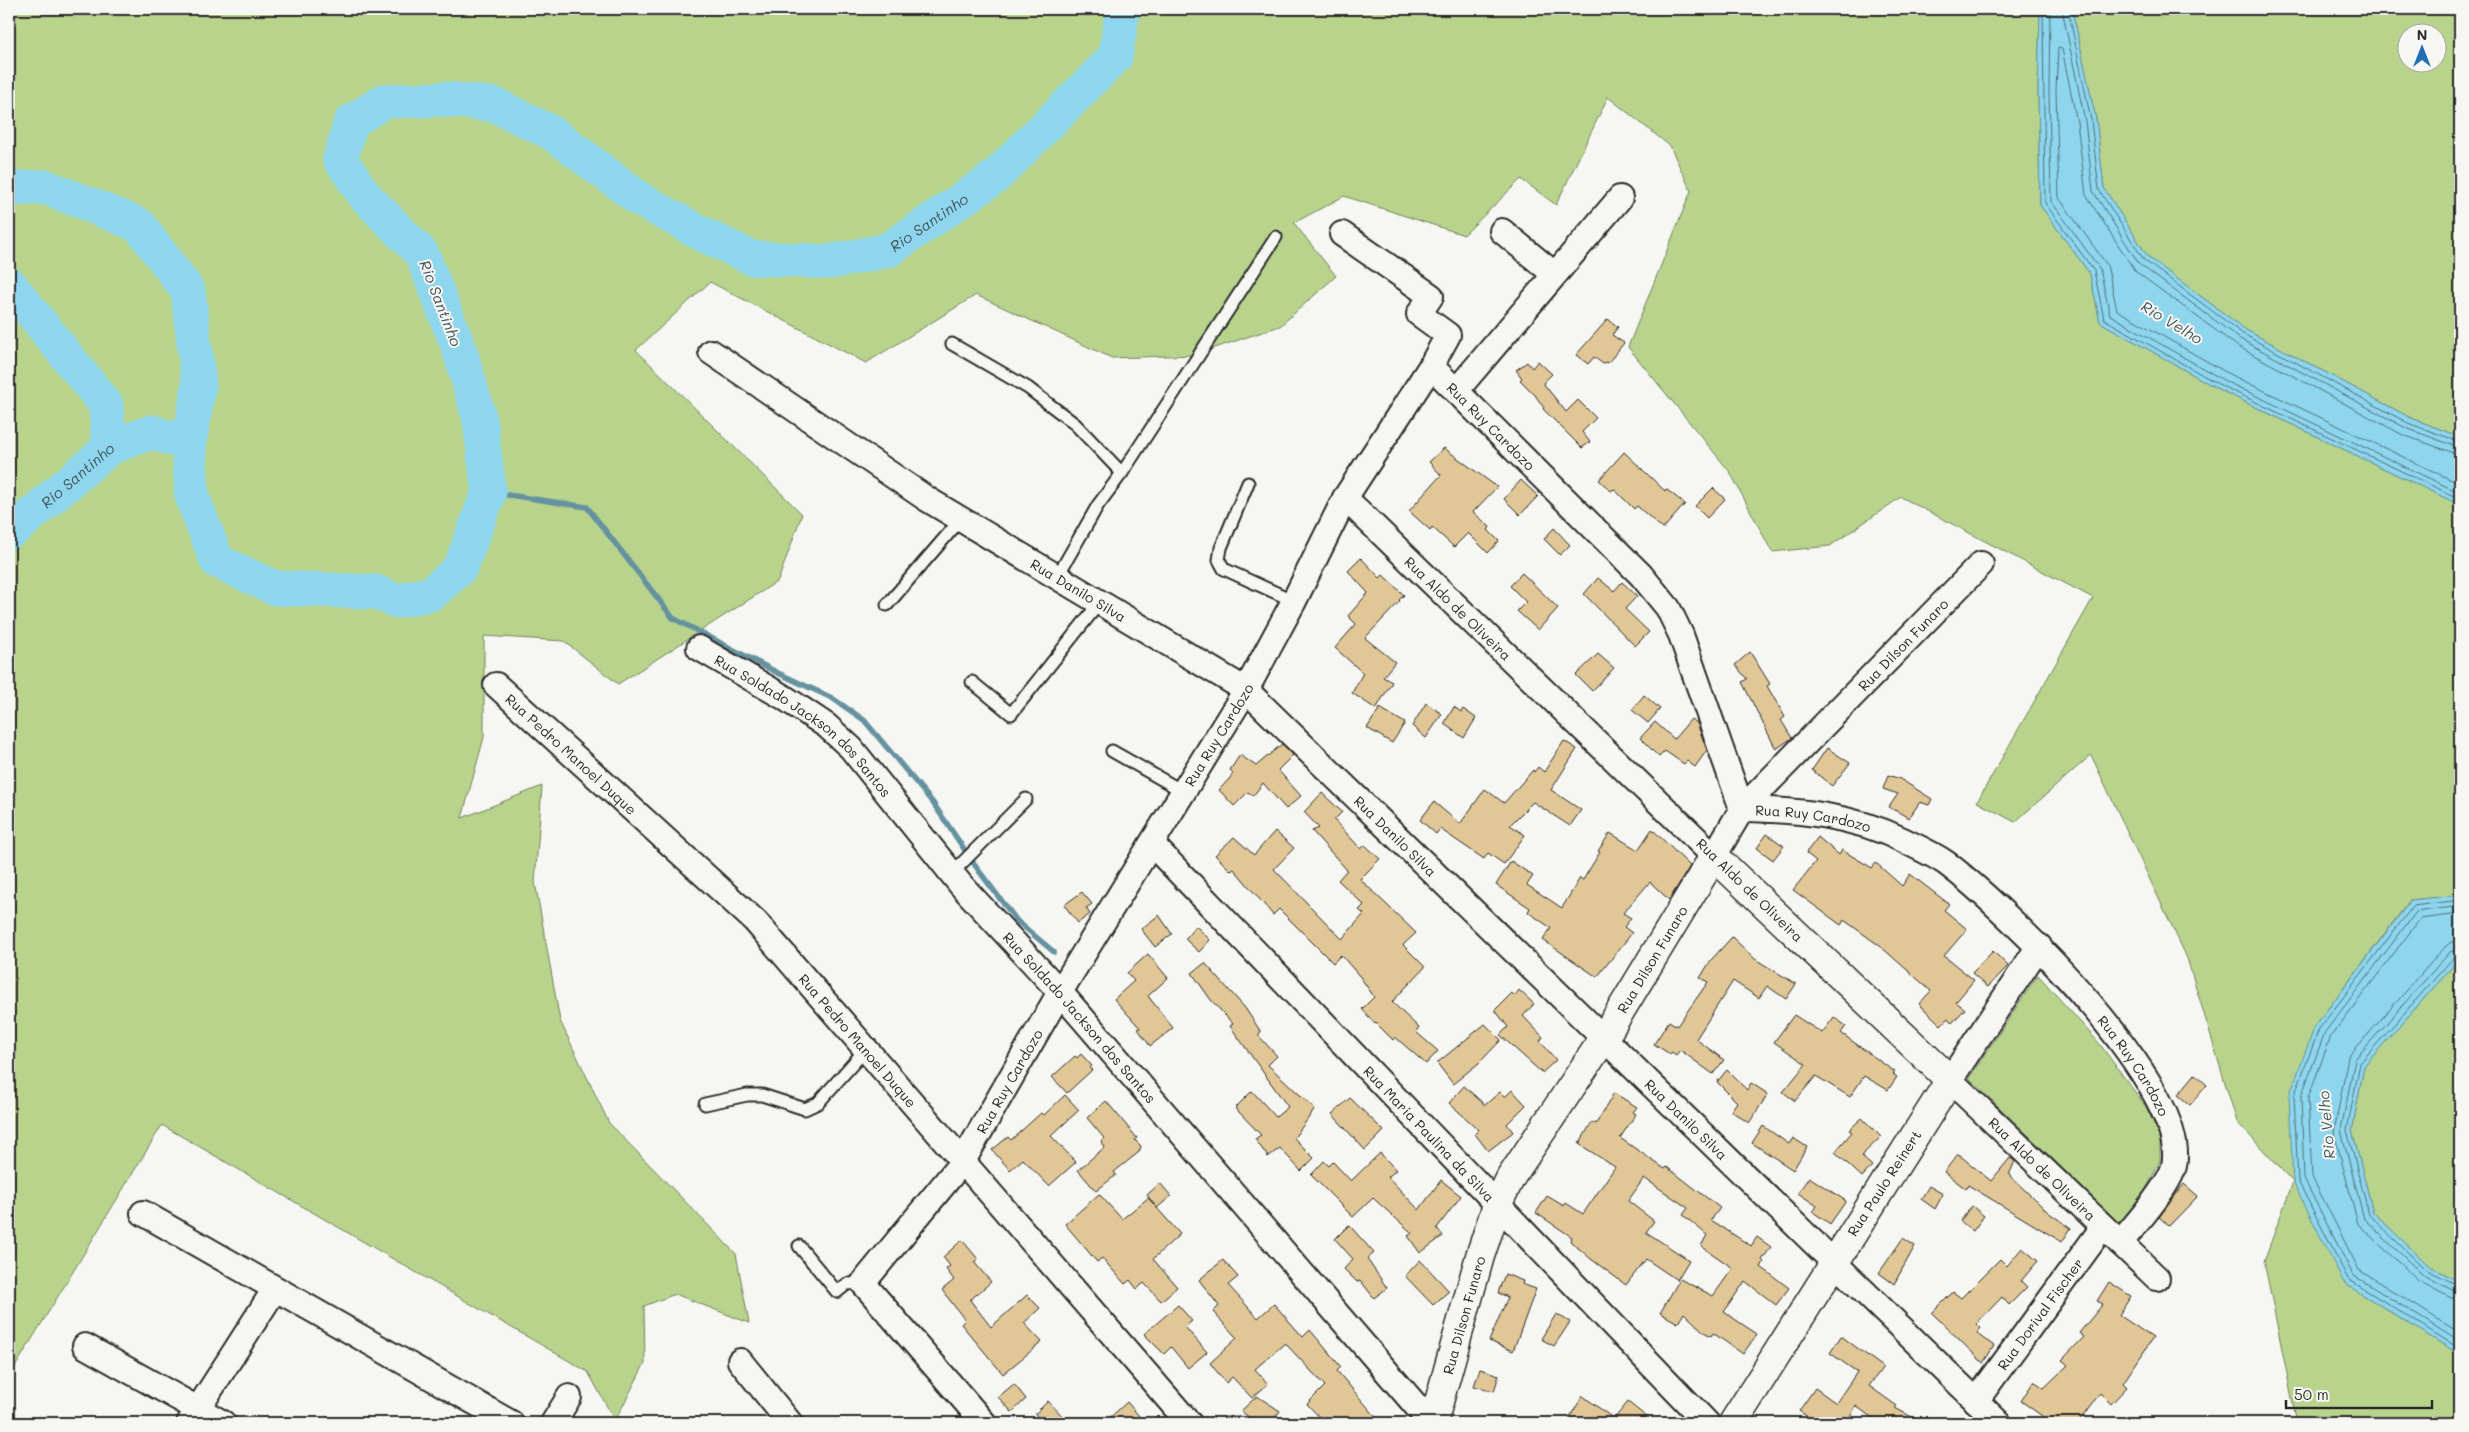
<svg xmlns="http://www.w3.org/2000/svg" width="2469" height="1432" viewBox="0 0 2469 1432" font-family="Mali,sans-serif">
<rect width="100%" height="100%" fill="#f6f6f2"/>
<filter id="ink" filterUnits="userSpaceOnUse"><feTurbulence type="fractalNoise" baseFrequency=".02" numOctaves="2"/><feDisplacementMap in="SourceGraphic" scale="10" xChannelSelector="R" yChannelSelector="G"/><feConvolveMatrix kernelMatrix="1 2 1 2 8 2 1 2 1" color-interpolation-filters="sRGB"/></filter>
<g filter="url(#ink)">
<g fill="#b8d48c" stroke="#72805c" fill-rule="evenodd">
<polygon points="9,9 2036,9 2040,12 2038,90 2040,205 2090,274 2100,322 2220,390 2460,505 2460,895 2410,900 2315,1026 2344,1283 2460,1355 2460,1423 2297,1423 2264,1261 2293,1182 2237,1122 2187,958 2091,755 2015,822 1977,802 2093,598 1901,497 1830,546 1772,552 1730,472 1628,347 1691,191 1670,146 1608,97 1556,205 1521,179 1464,235 1344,196 1294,223 1336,276 1280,326 1194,355 1112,358 976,295 866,363 710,282 636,350 802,514 778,581 618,684 564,641 484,636 484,737 462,818 542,786 535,882 560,1021 609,1123 736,1254 749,1323 675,1294 644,1306 645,1363 615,1421 588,1372 162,1125 9,1377"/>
<path d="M2072 9H2460V437L2411 418 2246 330 2148 257 2104 188 2096 119ZM2406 32H2436V62H2406Z"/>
<polygon points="2460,958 2460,1282 2428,1265 2373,1212 2352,1131 2364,1066"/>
<polygon points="2038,975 2099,1043 2146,1107 2160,1136 2160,1161 2142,1197 2119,1223 1969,1078"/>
</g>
<g fill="#8dd6ee" stroke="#6692a0">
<polygon points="2036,9 2072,9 2096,119 2104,188 2148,257 2246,330 2411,418 2460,437 2460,505 2220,390 2100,322 2090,274 2040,205 2038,90 2040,12"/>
<polygon points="2460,895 2460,958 2364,1066 2352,1131 2373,1212 2428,1265 2460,1282 2460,1355 2344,1283 2293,1182 2289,1096 2315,1026 2411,900"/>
</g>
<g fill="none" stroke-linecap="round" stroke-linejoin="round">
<g stroke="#526f79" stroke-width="1">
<polyline points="2043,9 2045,203 2094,271 2104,319 2222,386 2460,499"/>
<polyline points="2050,9 2049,90 2051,201 2100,269 2110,315 2225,381 2460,493"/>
<polyline points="2062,9 2085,121 2093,191 2139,264 2240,339 2406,428 2460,448"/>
<polyline points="2068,9 2091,120 2099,190 2144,260 2243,334 2408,423 2460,442"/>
<polyline points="2460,455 2403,435 2237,346 2135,271 2086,195 2077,122 2062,49 2058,48 2056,90 2059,198 2107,265 2117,310 2229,374 2460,484"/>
<polyline points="2460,900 2413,906 2319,1029 2294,1096 2298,1181 2348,1279 2460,1349"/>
<polyline points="2460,906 2416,912 2325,1032 2301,1097 2304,1179 2353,1275 2460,1342"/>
<polyline points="2460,914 2420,919 2331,1036 2308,1098 2312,1177 2359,1270 2460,1333"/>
<polyline points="2460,941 2451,942 2445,947 2348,1057 2334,1132 2358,1224 2417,1280 2451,1298 2460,1299"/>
<polyline points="2460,948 2450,952 2355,1059 2341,1130 2364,1219 2422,1274 2454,1291 2460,1292"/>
<polyline points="2460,955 2454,957 2360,1063 2347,1130 2369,1215 2425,1269 2460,1286"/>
</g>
<polyline stroke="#6692a0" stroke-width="5.5" points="489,492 587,507 673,618 778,673 832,698 864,720 933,803 979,871 1017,921 1054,952"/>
<g stroke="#8dd6ee" stroke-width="35">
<path id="s1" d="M9 189 46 187 139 225 188 291 199 385 189 444 192 496 217 561 275 588 376 592 397 601 432 593 460 568 489 492 480 420 460 351 422 254 365 196 340 159 351 122 384 101 445 99 495 105 552 133 641 200 704 235 752 258 830 262 888 250 995 177 1115 57 1123 9"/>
<polyline points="9,284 106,405 109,448"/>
<path id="s2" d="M9 532 17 527 109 448 151 432 189 444"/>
</g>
</g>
<g fill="#e1c796" stroke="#2b2b2b">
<polygon points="1608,319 1618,327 1612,335 1624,343 1608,363 1606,362 1603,364 1594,357 1588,364 1576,355"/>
<polygon points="1538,361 1552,374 1543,383 1566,412 1578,400 1596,418 1582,432 1590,442 1582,448 1543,409 1544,408 1535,395 1520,380 1522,378 1516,370 1527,362 1532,368"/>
<polygon points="1444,448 1497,487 1473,512 1490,527 1488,530 1499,541 1488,553 1468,533 1454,547 1432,527 1430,530 1409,511 1441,475 1429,462"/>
<polygon points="1624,452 1665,491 1666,489 1685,504 1663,529 1637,506 1634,509 1614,489 1611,491 1599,480"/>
<polygon points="1521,480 1538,496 1520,515 1504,499"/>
<polygon points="1713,488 1725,499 1707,518 1695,506"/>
<polygon points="1554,528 1570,545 1560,555 1544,539"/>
<polygon points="1361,558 1380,578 1383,575 1404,595 1399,600 1400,601 1365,638 1395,662 1383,677 1392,682 1376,709 1352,693 1363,673 1335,648 1356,624 1348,616 1368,593 1348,571"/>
<polygon points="1522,573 1558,608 1538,630 1517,611 1526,602 1510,586"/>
<polygon points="1598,578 1614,591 1622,582 1637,596 1625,609 1649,632 1635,646 1584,594"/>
<polygon points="1750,652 1770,684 1767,686 1785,717 1781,720 1792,738 1776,749 1742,682 1747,679 1735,665"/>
<polygon points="1598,654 1614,668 1592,691 1576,675"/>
<polygon points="1644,695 1660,709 1648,723 1632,710"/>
<polygon points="1426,703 1442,714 1426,738 1412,726"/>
<polygon points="1454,707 1461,712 1463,709 1476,718 1464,738 1444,724"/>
<polygon points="1380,708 1405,723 1392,743 1367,728"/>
<polygon points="1691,719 1697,723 1707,750 1695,767 1687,761 1684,764 1665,751 1659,757 1640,738 1655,722 1674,739"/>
<polygon points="1564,741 1577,749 1551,790 1581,810 1570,826 1533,802 1510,825 1525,835 1504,864 1488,853 1484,859 1440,829 1436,834 1420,820 1434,802 1460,824 1485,789 1504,803 1533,770 1534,772 1538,767 1544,772"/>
<polygon points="1282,744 1293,755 1278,770 1301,796 1286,809 1263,783 1253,796 1248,792 1234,806 1219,790 1230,778 1233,773 1230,770 1240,755 1256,766"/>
<polygon points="1827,748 1850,763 1832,786 1812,770"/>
<polygon points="1888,775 1900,779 1932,799 1929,805 1920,802 1909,818 1889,807 1898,794 1883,789"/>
<polygon points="1322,793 1342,812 1334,820 1361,849 1365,845 1380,859 1360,879 1416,933 1403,945 1425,967 1392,1002 1419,1028 1416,1032 1438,1051 1426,1064 1395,1037 1393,1040 1376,1023 1375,1024 1362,1009 1374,997 1361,978 1341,955 1333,963 1279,909 1273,915 1234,869 1231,871 1215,855 1234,837 1254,855 1275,831 1294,848 1274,869 1342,939 1364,914 1359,910 1364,905 1338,880 1347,870 1312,831 1319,828 1304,812"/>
<polygon points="1652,829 1690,866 1669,900 1650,882 1623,913 1631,918 1624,927 1632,933 1597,977 1543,940 1551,928 1528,912 1530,908 1496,885 1511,861 1533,876 1527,885 1562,908 1580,878 1583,880 1600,852 1598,851 1610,833 1638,850"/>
<polygon points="1767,834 1784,846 1773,860 1757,848"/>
<polygon points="1818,837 1839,855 1842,850 1872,868 1876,863 1902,886 1910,874 1949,904 1944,910 1967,929 1944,956 1974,980 1956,1002 1965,1009 1952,1023 1948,1018 1941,1025 1919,1004 1931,991 1880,946 1844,920 1841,925 1793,890 1816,861 1806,853"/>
<polygon points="1082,892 1092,904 1086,908 1090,914 1078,923 1064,905"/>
<polygon points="1159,915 1172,934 1155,947 1141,929"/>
<polygon points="1196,926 1210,940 1199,952 1185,939"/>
<polygon points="1732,937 1755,959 1796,984 1786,999 1767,986 1759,998 1733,981 1696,1039 1724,1060 1713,1074 1680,1050 1676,1055 1672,1052 1670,1054 1654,1044 1669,1021 1677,1026 1708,982 1700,978 1711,960"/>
<polygon points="1993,951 2008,966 1988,987 1972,973"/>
<polygon points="1148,954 1168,978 1148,996 1173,1028 1150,1046 1138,1029 1140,1028 1114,999 1134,981 1127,973"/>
<polygon points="1205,963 1245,1008 1261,1032 1258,1035 1277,1056 1268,1065 1315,1109 1294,1138 1314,1158 1301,1171 1280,1148 1268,1157 1255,1139 1261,1135 1235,1108 1252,1091 1276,1117 1288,1107 1230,1026 1233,1024 1211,1000 1192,973"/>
<polygon points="1519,990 1534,1004 1523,1016 1543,1037 1540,1041 1556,1060 1542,1073 1500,1035 1508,1027 1495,1010 1512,993 1515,996"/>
<polygon points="1794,1015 1822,1033 1834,1017 1846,1026 1841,1033 1895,1072 1893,1074 1897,1077 1888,1090 1864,1076 1850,1097 1816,1076 1795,1101 1783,1092 1806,1064 1774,1042"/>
<polygon points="1485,1024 1501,1040 1480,1062 1453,1084 1437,1063"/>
<polygon points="1081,1054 1092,1066 1089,1068 1092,1070 1067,1093 1052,1077 1075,1056 1077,1058"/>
<polygon points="1727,1070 1747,1090 1751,1083 1768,1094 1749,1123 1731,1111 1737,1102 1717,1082"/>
<polygon points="2195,1074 2207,1085 2190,1105 2178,1095"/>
<polygon points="1464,1086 1485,1105 1500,1092 1505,1097 1512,1090 1526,1105 1507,1124 1513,1132 1488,1151 1475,1134 1479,1130 1449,1103"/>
<polygon points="1614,1093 1637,1107 1633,1112 1636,1114 1620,1138 1665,1169 1667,1167 1720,1208 1711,1220 1751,1246 1757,1237 1771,1247 1762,1260 1764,1262 1761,1267 1789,1288 1776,1305 1745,1281 1724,1312 1757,1334 1743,1354 1713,1333 1711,1336 1704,1332 1684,1313 1678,1323 1660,1313 1680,1279 1713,1296 1733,1268 1701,1246 1707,1235 1683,1215 1688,1208 1644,1178 1628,1201 1654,1221 1646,1232 1689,1260 1677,1280 1646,1259 1626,1285 1591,1259 1570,1241 1572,1237 1536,1213 1547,1196 1564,1206 1566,1203 1583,1214 1615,1167 1579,1144 1592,1122 1596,1124"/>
<polygon points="1065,1095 1079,1110 1051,1136 1076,1162 1049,1186 1023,1159 1010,1170 992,1150 1008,1137 1011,1140 1041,1113 1044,1115"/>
<polygon points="1350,1098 1384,1131 1365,1150 1332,1114"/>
<polygon points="1106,1101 1137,1138 1135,1140 1141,1146 1139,1152 1114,1172 1116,1175 1096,1191 1078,1170 1105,1147 1101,1142 1104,1138 1087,1118"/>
<polygon points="1862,1118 1881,1137 1861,1156 1872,1166 1862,1177 1835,1152 1852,1132 1849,1130"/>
<polygon points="1763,1126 1789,1144 1793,1138 1807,1147 1793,1170 1752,1143"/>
<polygon points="1380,1153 1396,1170 1388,1177 1419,1210 1441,1180 1461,1196 1437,1228 1443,1236 1420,1253 1408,1236 1412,1233 1373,1198 1353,1217 1311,1175 1324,1161 1329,1166 1333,1162 1351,1181"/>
<polygon points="1958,1154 1991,1181 2010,1158 2015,1161 2009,1175 2049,1213 2071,1228 2062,1242 1968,1185 1966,1189 1944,1172"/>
<polygon points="1809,1177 1846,1201 1830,1224 1813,1212 1817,1206 1798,1193"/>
<polygon points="1160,1183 1171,1196 1157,1208 1147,1195"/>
<polygon points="2184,1184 2198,1196 2169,1226 2159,1217"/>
<polygon points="1929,1186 1943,1194 1935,1209 1921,1199"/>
<polygon points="1099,1194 1122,1219 1148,1198 1180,1234 1153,1259 1177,1287 1161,1301 1144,1283 1137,1289 1130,1280 1125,1284 1102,1258 1097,1262 1065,1224"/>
<polygon points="1972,1206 1984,1216 1973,1231 1960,1221"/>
<polygon points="1349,1225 1374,1253 1367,1259 1387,1288 1374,1298 1360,1280 1357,1282 1344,1269 1353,1259 1335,1239"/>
<polygon points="1903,1238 1915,1246 1894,1284 1879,1273"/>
<polygon points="962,1240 978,1259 974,1262 991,1282 970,1300 991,1327 1027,1295 1040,1308 1024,1323 1042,1342 1003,1374 961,1324 965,1320 942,1290 954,1280 946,1269 950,1266 943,1257"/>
<polygon points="2022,1248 2038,1261 2021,1281 2027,1287 2009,1305 2002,1297 1976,1324 1981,1328 1977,1333 1994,1346 1983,1363 1932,1313 1953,1292 1961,1298 2000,1259 2007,1266"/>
<polygon points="1223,1260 1238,1277 1228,1285 1258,1318 1274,1304 1303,1337 1310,1330 1341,1367 1337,1371 1381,1423 1325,1423 1307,1404 1325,1386 1285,1343 1255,1369 1268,1384 1252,1398 1232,1377 1226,1383 1210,1363 1237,1338 1213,1312 1219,1306 1199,1280"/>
<polygon points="1420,1260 1449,1291 1433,1305 1405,1276"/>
<polygon points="1505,1274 1523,1281 1522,1284 1536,1289 1513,1351 1489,1341 1508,1297 1498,1293"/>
<polygon points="2109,1282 2131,1296 2119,1315 2153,1338 2123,1383 2127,1387 2111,1404 2100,1393 2078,1423 2041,1423 2045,1418 2021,1401 2034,1381 2044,1388 2068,1365 2062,1360 2084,1337 2079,1333 2103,1304 2097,1301"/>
<polygon points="1178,1305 1192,1321 1185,1327 1207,1352 1188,1368 1171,1347 1164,1354 1144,1334"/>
<polygon points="1556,1314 1570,1322 1554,1346 1541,1339"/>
<polygon points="1841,1336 1883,1367 1869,1386 1897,1406 1895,1408 1923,1423 1879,1423 1856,1406 1847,1423 1817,1423 1799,1411 1815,1388 1836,1403 1857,1372 1830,1353"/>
<polygon points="1480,1369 1499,1375 1494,1391 1474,1386"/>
<polygon points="1014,1384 1026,1399 1012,1412 998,1397"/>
<polygon points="1257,1396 1280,1411 1271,1423 1256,1423 1241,1411"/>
<polygon points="1583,1396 1614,1419 1628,1402 1654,1423 1577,1423 1569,1418"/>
<polygon points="1048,1401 1069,1423 1044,1423 1035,1414"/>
<polygon points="1127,1402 1145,1423 1104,1423"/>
</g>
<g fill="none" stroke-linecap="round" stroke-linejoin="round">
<defs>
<g id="lane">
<polyline points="952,344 1028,388 1075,424 1122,473"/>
<polyline points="1248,483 1221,548 1219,560 1224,569 1294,601"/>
<polyline points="1057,577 1098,505 1122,473 1276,237"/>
<polyline points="887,605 961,519"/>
<polyline points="972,682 1011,714 1100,602"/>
<polyline points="1112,751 1184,792"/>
<polyline points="951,874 1026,799"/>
<polyline points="705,1104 747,1095 762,1095 805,1109 818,1103 866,1049"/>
<polyline points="799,1246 837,1292 847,1284 863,1283"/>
</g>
<g id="street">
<polyline points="1502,231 1554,274"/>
<polyline points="1342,234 1431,296 1419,314 1448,335 1431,366"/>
<path id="s3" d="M711 352 927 499 1246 690 1999 1423"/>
<polyline points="1456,391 1620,198"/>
<path id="s4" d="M1345 498 1714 856 1742 809 1981 564"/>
<path id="s5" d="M699 648 785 698 827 726 851 748 961 885 1060 992 1431 1423"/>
<path id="s6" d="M496 685 755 921 1189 1423"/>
<path id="s7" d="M1152 844 1707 1423"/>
<path id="s8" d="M2039 946 1950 1080 2157 1278"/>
<polyline points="143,1213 511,1423"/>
<polyline points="85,1346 223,1423"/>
<polyline points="740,1361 790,1423"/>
<path id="s9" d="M1976 1401 2103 1227"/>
<polyline points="189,1423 275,1289"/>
<polyline points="553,1423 569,1397"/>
<path id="s10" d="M984 1423 863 1283 963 1161 1060 992 1246 690 1294 601 1345 498 1431 366 1641 575 1668 608 1681 635 1742 809C1798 810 1852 815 1903 840 1917 847 1933 854 1946 863 2006 908 2191 1088 2174 1166 2169 1187 2134 1226 2120 1243"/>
</g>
<g id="secondary">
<path id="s11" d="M1433 1423 1480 1256 1497 1205 1511 1177 1604 1038 1714 856 1950 1080 1733 1423"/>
</g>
</defs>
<use href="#lane" stroke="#2b2b2b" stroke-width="15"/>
<use href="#street" stroke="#2b2b2b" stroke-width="28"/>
<use href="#secondary" stroke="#2b2b2b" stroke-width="31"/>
<use href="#lane" stroke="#f6f6f2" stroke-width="11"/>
<use href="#street" stroke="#f6f6f2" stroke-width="24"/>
<use href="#secondary" stroke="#f6f6f2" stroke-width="28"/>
</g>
</g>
<g text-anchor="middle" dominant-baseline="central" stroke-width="4" stroke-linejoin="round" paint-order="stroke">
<g font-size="14" fill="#2b2b2b" stroke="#f6f6f2">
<text stroke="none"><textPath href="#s10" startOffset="1351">Rua Ruy Cardozo</textPath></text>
<text stroke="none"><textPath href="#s3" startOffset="438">Rua Danilo Silva</textPath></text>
<text stroke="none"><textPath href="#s4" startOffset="158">Rua Aldo de Oliveira</textPath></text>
<text stroke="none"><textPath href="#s4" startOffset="799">Rua Dilson Funaro</textPath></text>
<text stroke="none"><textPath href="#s5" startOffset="131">Rua Soldado Jackson dos Santos</textPath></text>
<text stroke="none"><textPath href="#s10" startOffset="840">Rua Ruy Cardozo</textPath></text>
<text stroke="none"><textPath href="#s6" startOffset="102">Rua Pedro Manoel Duque</textPath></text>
<text stroke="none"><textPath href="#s10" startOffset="1891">Rua Ruy Cardozo</textPath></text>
<text stroke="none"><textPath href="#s3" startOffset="842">Rua Danilo Silva</textPath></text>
<text transform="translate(1750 890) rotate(44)">Rua Aldo de Oliveira</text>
<text stroke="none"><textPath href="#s11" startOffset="518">Rua Dilson Funaro</textPath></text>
<text stroke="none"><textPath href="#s5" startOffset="536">Rua Soldado Jackson dos Santos</textPath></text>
<text stroke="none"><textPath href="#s6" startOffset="508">Rua Pedro Manoel Duque</textPath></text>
<text stroke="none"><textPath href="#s10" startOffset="2311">Rua Ruy Cardozo</textPath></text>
<text stroke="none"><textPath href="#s10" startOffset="435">Rua Ruy Cardozo</textPath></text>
<text stroke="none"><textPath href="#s3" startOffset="1248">Rua Danilo Silva</textPath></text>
<text stroke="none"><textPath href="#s7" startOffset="401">Rua Maria Paulina da Silva</textPath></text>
<text stroke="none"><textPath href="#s8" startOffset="289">Rua Aldo de Oliveira</textPath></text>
<text transform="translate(1884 1183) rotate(-57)">Rua Paulo Reinert</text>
<text stroke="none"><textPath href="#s11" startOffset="112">Rua Dilson Funaro</textPath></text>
<text stroke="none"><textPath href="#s9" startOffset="108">Rua Dorival Fischer</textPath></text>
</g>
<g font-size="15" font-style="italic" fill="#44565c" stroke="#f6f6f2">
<text stroke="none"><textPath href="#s1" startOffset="1889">Rio Santinho</textPath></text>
<text transform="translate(441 303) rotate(69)">Rio Santinho</text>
<text transform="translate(2172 322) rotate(31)">Rio Velho</text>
<text stroke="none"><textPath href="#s2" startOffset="89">Rio Santinho</textPath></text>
<text transform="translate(2326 1125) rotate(-95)">Rio Velho</text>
</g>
</g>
<rect width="2469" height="1432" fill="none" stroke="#f6f6f2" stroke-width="30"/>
<rect x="15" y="15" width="2439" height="1402" fill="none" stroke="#2b2b2b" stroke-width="2" filter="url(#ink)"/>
<g transform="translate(2422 48)"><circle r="24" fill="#f6f6f2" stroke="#a5a5a2"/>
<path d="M0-4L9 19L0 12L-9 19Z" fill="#1f6fb2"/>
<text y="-8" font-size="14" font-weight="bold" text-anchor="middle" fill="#2b2b2b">N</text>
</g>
<path d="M2286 1400v8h146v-8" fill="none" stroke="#2b2b2b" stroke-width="2.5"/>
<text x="2294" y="1400" font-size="15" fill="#2b2b2b" stroke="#f6f6f2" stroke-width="4" paint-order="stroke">50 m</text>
</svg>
